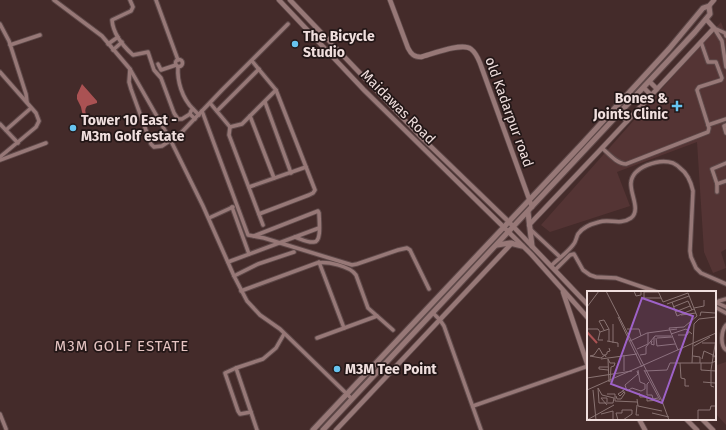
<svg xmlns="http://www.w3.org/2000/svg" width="726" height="430" viewBox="0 0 726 430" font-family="'Fira Sans',sans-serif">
<rect width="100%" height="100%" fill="#442b2a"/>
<g fill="#543434">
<polygon points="721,22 726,35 726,127 723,128 726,136 726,249 721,252 726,268 713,273 704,252 697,142 617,172 630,206 550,232 541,225"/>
<polygon points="726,362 726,425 716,414 717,365"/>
</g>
<path fill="#aa5253" d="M82 84 97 101V103L87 106C82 113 89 117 93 123L90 126 86 122 82 112 81 107 77 99V95Z"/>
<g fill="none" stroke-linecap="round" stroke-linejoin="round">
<defs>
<g id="minor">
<polyline points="54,0 102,36 130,69 129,82 131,89 151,144 154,147 162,146 180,134 222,90 288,24"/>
<path d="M130 0 133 7 131 11 112 20C113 33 123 46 133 55L148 52 154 70 161 78 174 113 178 119H182L190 114"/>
<polyline points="156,0 178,60"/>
<polyline points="0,24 9,41 26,94 27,102"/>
<polyline points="714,28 722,41 726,67"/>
<polyline points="714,28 725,33 726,36"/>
<polyline points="108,44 118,37"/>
<polyline points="10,45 40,35"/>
<polyline points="113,50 122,42"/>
<circle cx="179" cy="63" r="3.5"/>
<polyline points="252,61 276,90 315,190 313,193 309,195 259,214"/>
<polyline points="158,64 161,70 176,65"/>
<path d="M178 67C177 81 182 98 193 109"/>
<polyline points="130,69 171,141 203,206 234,276 247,301 260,315 280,329 352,399"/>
<polyline points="0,72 36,113 39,121 36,127 0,157"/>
<polyline points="265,102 291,173"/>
<polyline points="210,103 230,127"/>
<polyline points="202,111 248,235 264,238 352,265 357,264 398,250 407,248 410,250 429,289"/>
<polyline points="217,111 259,69"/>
<polyline points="250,116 274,178"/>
<polyline points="195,119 190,114 191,111 193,109 199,115"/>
<polyline points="0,124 18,143"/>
<polyline points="708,125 726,119"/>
<polyline points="726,125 724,126 726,133"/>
<polyline points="230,127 229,135 263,225"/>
<polyline points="230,127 242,124 276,90"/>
<polyline points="6,130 31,108"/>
<path d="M602 148C609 154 617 164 626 164L708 132 709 128 697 90 699 87 721 80 722 78 716 62H708L701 42"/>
<polyline points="0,160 46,143"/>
<polyline points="717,184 712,169 726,163"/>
<polyline points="249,187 306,167"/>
<polyline points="717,192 717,184 726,181"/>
<polyline points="232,207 249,254"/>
<polyline points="209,218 233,207"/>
<polyline points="530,229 560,257"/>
<path d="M254 236 318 211 319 213C319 220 322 242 314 242 308 243 301 239 295 237"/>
<polyline points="228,262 319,228"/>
<polyline points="319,262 344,328"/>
<path d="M551 266C558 259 567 253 573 245 576 242 576 238 578 234 582 228 591 224 599 222 610 218 619 226 631 218 641 210 630 194 631 183 632 167 659 158 673 163 675 164 678 166 680 168 687 173 691 182 693 191L690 251 691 257 696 268 701 273 726 284"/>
<polyline points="555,270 570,255 574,254 583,270 590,275 596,277 616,278 657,292"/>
<polyline points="234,276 258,264 294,252"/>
<path d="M241 291 317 263C327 261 350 266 356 275L368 308 393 330"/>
<polyline points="717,303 726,307"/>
<polyline points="715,305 719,301 726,299"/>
<polyline points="715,307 726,313"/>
<polyline points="433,313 440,320 444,326 481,430"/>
<path d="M726 325C721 331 720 345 726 350"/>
<polyline points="317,338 377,316"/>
<polyline points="236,368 225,373 238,411 240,414 251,412"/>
<polyline points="473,406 588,366"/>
<polyline points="0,414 6,429"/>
<polyline points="257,430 236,368 263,359 276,348 284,334"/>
</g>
<g id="tertiary">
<polyline points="279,0 364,90 531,254 588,318"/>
<polyline points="290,0 422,138 508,221 588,305"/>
<path d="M390 0 408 48C411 54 414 57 421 57 432 54 462 42 471 49 475 52 478 58 480 63L532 207"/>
<polyline points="709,6 714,0"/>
<polyline points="650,82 657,89"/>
<polyline points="644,88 651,95"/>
<polyline points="619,114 627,121"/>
<polyline points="529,225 602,148 714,28 706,19"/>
<polyline points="563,292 588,366"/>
<polyline points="639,419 645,430"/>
<polyline points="686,419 697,430"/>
<polyline points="702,419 713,430"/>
<polyline points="336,430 512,243"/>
</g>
<g id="secondary">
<polyline points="528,212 532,246"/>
<polyline points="497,245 510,243 522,246"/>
<polyline points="313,430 582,144 669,49 703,8 709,6 710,14 695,32 323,430"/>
</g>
</defs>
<use href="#minor" stroke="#5d4848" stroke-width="5.5"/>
<use href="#tertiary" stroke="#5d4848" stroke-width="6"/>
<use href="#secondary" stroke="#5d4848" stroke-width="7"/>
<use href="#minor" stroke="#977877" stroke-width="3.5"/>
<use href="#tertiary" stroke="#977877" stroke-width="4.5"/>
<use href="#secondary" stroke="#977877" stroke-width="5"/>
</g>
<g fill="#67c4f0" stroke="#231717" stroke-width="1.5">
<circle cx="295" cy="44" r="4"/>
<path d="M675 100h4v4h4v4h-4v4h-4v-4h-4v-4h4z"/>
<circle cx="73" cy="128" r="4"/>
<circle cx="337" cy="369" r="4"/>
</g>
<g text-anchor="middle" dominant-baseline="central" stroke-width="3.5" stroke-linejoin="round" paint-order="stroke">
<g font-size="14" font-weight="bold" fill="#f0dfde" stroke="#231717" text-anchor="start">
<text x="303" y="36">The Bicycle<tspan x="303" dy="16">Studio</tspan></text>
<text x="668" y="98" text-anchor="end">Bones &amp;<tspan x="668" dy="16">Joints Clinic</tspan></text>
<text x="81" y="120">Tower 10 East -<tspan x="81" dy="16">M3m Golf estate</tspan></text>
<text x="345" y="369">M3M Tee Point</text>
</g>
<g font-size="14" fill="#f0dfde" stroke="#231717">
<text transform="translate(398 107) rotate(45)">Maidawas Road</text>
<text transform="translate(509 112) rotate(70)">old Kadarpur road</text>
</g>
<g font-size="15" letter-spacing="1" fill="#e4c3c1" stroke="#231717">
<text x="122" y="346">M3M GOLF ESTATE</text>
</g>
</g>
<g transform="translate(587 291)">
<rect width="129" height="129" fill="#442b2a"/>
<path fill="none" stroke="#aa5253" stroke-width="2" d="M0 41 10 52"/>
<path fill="none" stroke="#897372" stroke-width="1" d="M19 0 75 110M47 0 49 5 54 4V0M71 0 76 11 101 2 110 25 97 36 82 37 91 59M55 7H74M57 7V1H71M85 11 90 25 107 18M80 13 102 5M0 16 12 0M86 16 101 10 105 19M107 17 117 15V9M88 21 103 15M94 24 109 22M113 25 114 21 128 22M31 26 55 76M0 38H11L13 41 22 38V50M40 38H52L54 45M17 39 12 30 17 29 22 38M13 41 11 49H16M84 43 99 38 105 43M91 44H100L102 41M69 47 70 55 88 53M70 47 85 46M20 50 31 52V56M43 50 60 42 90 38M65 50 64 53 67 54V46M26 52V33M115 52H128M107 55 123 46M50 58 61 53V42M53 64 59 63V56L68 45H84M106 65 113 66V72M19 66 18 64H16L12 57 7 64 3 65 14 67 18 64 20 63V61L23 60 22 57M14 68 50 63M115 68 117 60 126 64M93 72 94 87 98 88V95H102M105 72 107 33 112 28 129 26M114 72V79L129 80M124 72 129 70 128 65H125M21 79 12 78V76H21M57 79 73 109M124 79 129 48M124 79V95L127 96M37 80V64M50 80 51 83 38 94 40 100 45 97 54 100 58 98V93L53 91 51 79M58 80 80 79 83 72H124M0 87 45 80M22 91 21 68 23 72H28L27 75 24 76 23 91M62 91 60 93V104H65L66 108 71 107M116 91 128 92M11 97 12 112H26L27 107 15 104 11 97M0 99 129 42M6 99 9 129M52 102 53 106H60V110L72 109M20 103H28V110L50 111M29 105 30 108H34L38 102 36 99V100L31 103 33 105 37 101M50 108 51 115 75 120M75 110 82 129M20 114 14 107H20V111M50 114 49 124H52M65 122 82 126M14 123 26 120V129M0 129 27 114M31 129 29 122H35V119H45V123L36 129M111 129V119H123L124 115H129"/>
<path fill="#9e62c8" fill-opacity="0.15" stroke="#9e62c8" stroke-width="2" d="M55 7 106 25 75 112 24 93Z"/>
<rect width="129" height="129" fill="none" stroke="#f0dfde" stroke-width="2"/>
</g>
</svg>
